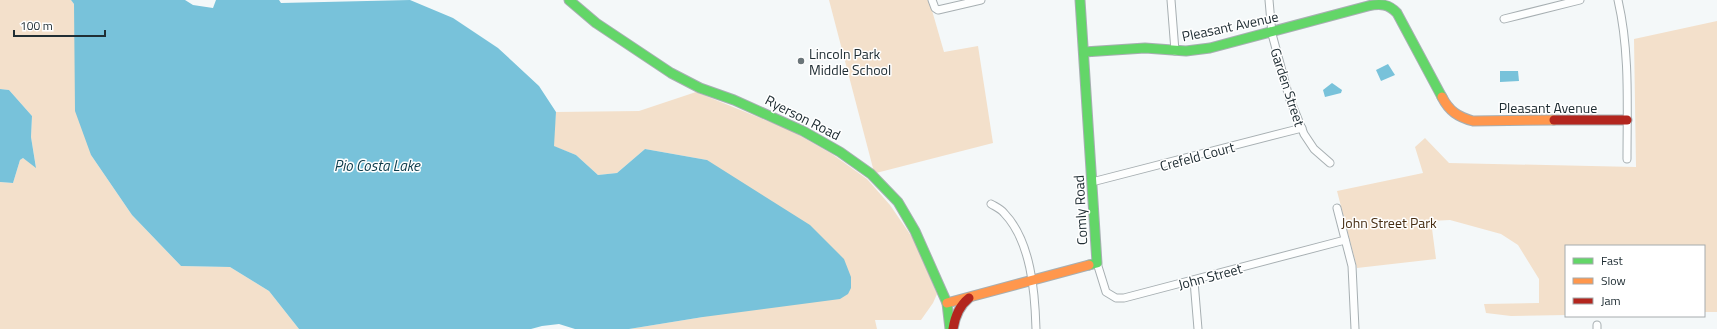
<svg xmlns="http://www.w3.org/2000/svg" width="1717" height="329" viewBox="0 0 1717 329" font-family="'Titillium Web',sans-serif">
<rect width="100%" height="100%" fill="#f4f8f9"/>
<g fill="#f3e0cb">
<polygon points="0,0 71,0 74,4 91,155 132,215 181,266 230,267 269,291 299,329 0,329 0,182 13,183 20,160 23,158 36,167 31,137 32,116 9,90 0,89"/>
<polygon points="829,0 929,0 944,52 978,46 993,143 876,173 874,172"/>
<polygon points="1717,21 1717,312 1704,312 1704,246 1566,246 1566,315 1511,316 1486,313 1484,304 1539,303 1539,279 1518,245 1501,234 1450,220 1431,221 1436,259 1357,268 1337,191 1423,173 1415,147 1425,138 1449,163 1636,167 1634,39"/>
<polygon points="696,92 790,130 832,154 867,179 890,205 914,240 937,294 933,303 921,320 875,320 877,329 629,329 703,317 707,160 645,149 617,173 598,175 576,155 553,146 556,112 639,111"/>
</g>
<g fill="#78c2da">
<polygon points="71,0 185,0 193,5 213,8 216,0 279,0 281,3 410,0 453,18 498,48 539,86 556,112 554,146 576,155 598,175 617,173 645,149 707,160 810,225 844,259 851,277 851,288 848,294 840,299 703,317 629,329 575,329 559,324 542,326 531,329 299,329 269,291 230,267 181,266 132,215 91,155 75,111 74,4"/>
<polygon points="1388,64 1395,75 1381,81 1376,70"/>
<polygon points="1500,71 1518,71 1519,81 1500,82"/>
<polygon points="1332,83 1342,90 1341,93 1325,97 1323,90"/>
<polygon points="0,89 9,90 32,116 31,137 36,168 23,158 20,160 13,183 0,182"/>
</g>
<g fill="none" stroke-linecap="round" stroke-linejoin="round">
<defs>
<g id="street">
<polyline points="932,0 935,8 938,10 981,0"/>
<polyline points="1171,0 1175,51"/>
<polyline points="1269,0 1272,34 1289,97 1304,134 1314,149 1330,163"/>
<path d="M1618 0C1630 52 1627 106 1627 159"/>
<polyline points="1504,19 1580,0"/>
<polyline points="1092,182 1302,128"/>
<path d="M991 204C996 207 1001 209 1004 213 1031 241 1035 292 1036 329"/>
<polyline points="1337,208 1352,266 1355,329"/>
<polyline points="1097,263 1106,292 1116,298 1124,298 1345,240"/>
<polyline points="1194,281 1198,329"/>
<polyline points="1597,325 1597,329"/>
</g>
<g id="fast">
<polyline points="569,0 596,23 671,73 700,88 734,100 803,131 840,152 871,174 898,202 915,231 947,303 950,329"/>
<polyline points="1080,0 1097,263 1089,265"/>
<path d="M1084 52 1145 48 1186 51 1210 48 1368 6C1380 3 1389 4 1397 13L1442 97"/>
</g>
<g id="slow">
<path d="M1442 97C1449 111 1458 117 1473 121L1554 120"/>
<polyline points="947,303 1089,265"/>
</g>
<g id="jam">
<polyline points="1554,120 1627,120"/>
<path d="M953 329C955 316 959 306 969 298"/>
</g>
</defs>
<use href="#street" stroke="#a7afb2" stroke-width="9"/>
<use href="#fast" stroke="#a7afb2" stroke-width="11"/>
<use href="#slow" stroke="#a7afb2" stroke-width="11"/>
<use href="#jam" stroke="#a7afb2" stroke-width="11"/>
<use href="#street" stroke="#fdfefe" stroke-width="7"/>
<use href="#fast" stroke="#63d668" stroke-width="9"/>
<use href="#slow" stroke="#ff974d" stroke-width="9"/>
<use href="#jam" stroke="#b3261e" stroke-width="9"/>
</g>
<circle fill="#6a7579" stroke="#fff" stroke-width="1.5" cx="801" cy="61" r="4"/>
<g text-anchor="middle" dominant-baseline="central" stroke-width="3" stroke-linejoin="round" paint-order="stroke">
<g font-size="14" fill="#202e34" stroke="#fff">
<text transform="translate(1230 26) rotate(-12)">Pleasant Avenue</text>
<text transform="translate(1288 87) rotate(72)">Garden Street</text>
<text x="1548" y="107">Pleasant Avenue</text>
<text transform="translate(803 117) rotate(27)">Ryerson Road</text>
<text transform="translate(1197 156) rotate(-15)">Crefeld Court</text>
<text transform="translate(1080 210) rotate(-93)">Comly Road</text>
<text transform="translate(1210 276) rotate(-15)">John Street</text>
</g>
<g font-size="14" fill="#202e34" stroke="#fff" text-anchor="start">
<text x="809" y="53">Lincoln Park<tspan x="809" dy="16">Middle School</tspan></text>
</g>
<g font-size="14" fill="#462d12" stroke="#fff">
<text x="1389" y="222">John Street Park</text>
</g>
<g font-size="15" font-style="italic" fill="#0c3b4a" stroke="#fff">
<text x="377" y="165">Pio Costa Lake</text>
</g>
</g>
<rect x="1565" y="245" width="140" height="72" fill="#ffffff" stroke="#a6abae"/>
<rect x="1573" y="258" width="20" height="6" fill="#63d668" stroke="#a6abae"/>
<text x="1601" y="265" font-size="12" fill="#202e34">Fast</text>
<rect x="1573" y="278" width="20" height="6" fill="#ff974d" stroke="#a6abae"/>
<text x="1601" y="285" font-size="12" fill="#202e34">Slow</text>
<rect x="1573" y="298" width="20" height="6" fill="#b3261e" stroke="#a6abae"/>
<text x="1601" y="305" font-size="12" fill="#202e34">Jam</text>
<path d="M14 30v6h91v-6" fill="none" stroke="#202e34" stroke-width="2"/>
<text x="20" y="30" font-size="12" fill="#202e34" stroke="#ffffff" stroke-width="3" paint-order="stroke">100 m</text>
</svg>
